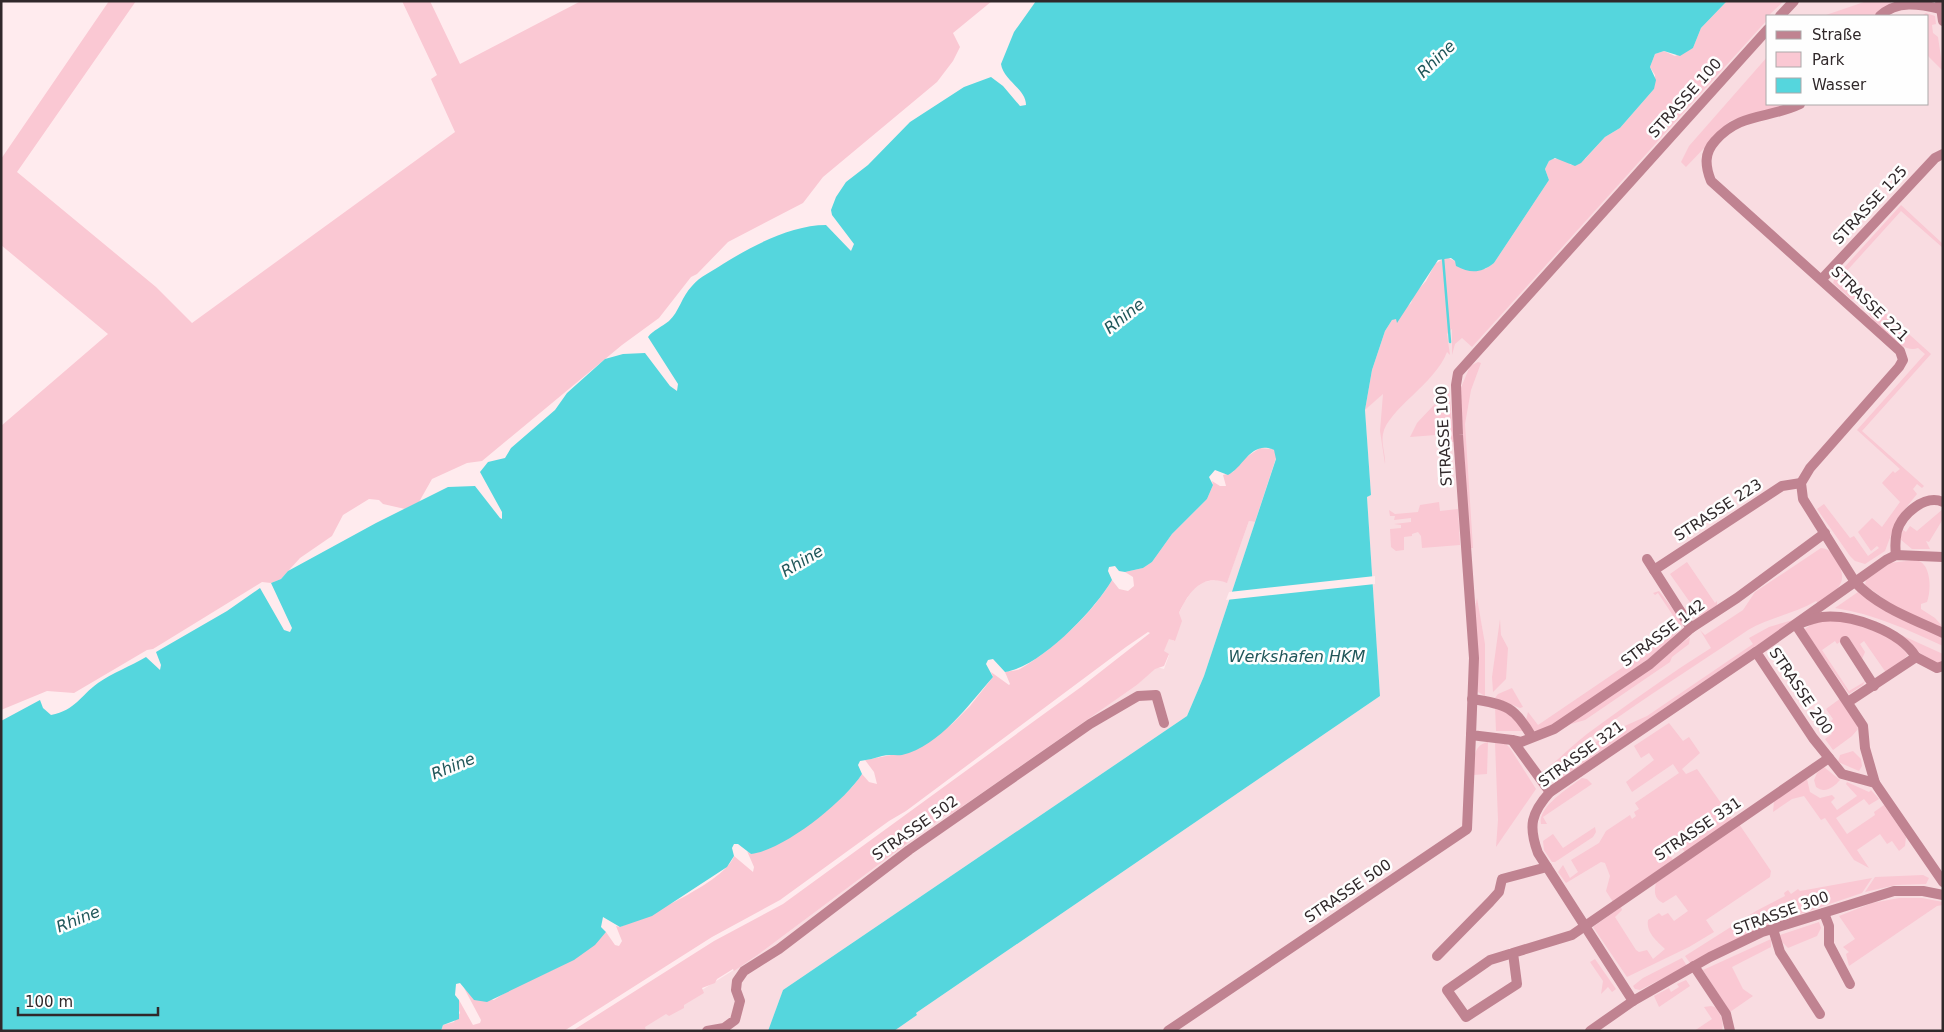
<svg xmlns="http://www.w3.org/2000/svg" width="1944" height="1032" viewBox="0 0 1944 1032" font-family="'DejaVu Sans',sans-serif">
<rect width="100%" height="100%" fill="#ffebee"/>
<g fill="#f9dce1" fill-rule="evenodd">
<path d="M1765 1H1943V1031H894L917 1015 916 1013 1380 696 1367 497 1371 495 1365 410 1469 313ZM1768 16H1928V104H1768Z"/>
<polygon points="1249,521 1255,522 1204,676 1187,716 783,990 768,1031 637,1031 759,954 925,830 1137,685 1156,667 1164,669 1169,655 1163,652 1169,638 1174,641 1179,613 1184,603 1196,585 1203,582 1216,580 1227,582"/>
</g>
<g fill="#fac8d3">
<polygon points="109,1 136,1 17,172 156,287 192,323 455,132 431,79 437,75 402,1 430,1 460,64 581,1 992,1 953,33 960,47 953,61 937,82 823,177 803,203 728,242 697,274 691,277 659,318 622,345 482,461 467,463 432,479 419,502 405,509 383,504 379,500 369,499 343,515 332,536 300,558 281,579 271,583 262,582 153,649 147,650 74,693 47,691 1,710 1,426 108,334 1,245 1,159"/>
<path d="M1727 1H1784L1768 16V19L1472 347 1462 338 1455 344 1452 355V329L1447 334 1450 355 1447 352C1435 384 1388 409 1383 434 1381 444 1386 456 1385 464L1380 431 1383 394 1365 410 1372 370 1385 331 1392 320 1411 303 1414 294 1426 281 1435 264 1446 257 1455 261 1457 264 1485 269 1494 263 1549 180 1545 169 1549 161C1556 156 1565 159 1571 165L1585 159 1605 137 1620 128 1654 89 1655 75 1650 67 1655 54 1664 51 1675 56 1693 48 1701 28Z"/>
<polygon points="1867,1 1893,1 1875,16 1823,16"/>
<polygon points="1926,13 1935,16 1936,24 1932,25 1933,33 1938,37 1943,71 1928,56 1928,16 1921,16"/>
<polygon points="1768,56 1768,104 1791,104 1730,121 1686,167 1681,162 1689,146"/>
<polygon points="1901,205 1943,244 1943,248 1901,211 1844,274 1864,293 1852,300 1833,283 1838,269 1841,271"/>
<path d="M1870 299 1931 354 1862 431 1924 486 1922 488 1917 484 1913 489 1917 494 1897 519 1885 551 1865 564 1855 561 1850 556 1817 509 1824 504 1850 538 1854 536 1868 556 1879 548 1877 546 1871 551 1858 532 1872 518 1882 527 1900 502 1882 483 1893 471 1895 473 1900 469 1857 430 1925 354 1918 348C1901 354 1882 328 1871 317L1868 311Z"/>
<polygon points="1478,362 1481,363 1471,390 1465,424 1473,548 1470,548 1460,390 1470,366"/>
<polygon points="1449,389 1454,442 1450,442 1449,434 1410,437 1417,423"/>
<path d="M1260 448 1273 449 1277 455 1255 522 1249 521 1227 583C1202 573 1189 592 1179 613L1182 621 1175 641 1169 639 1164 651 1169 654 1164 666 1155 669 1137 685 950 815 949 813 925 830 759 954 734 971 733 969 717 979 715 983 702 988 704 993 684 1005V1008L669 1016 666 1014 645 1027 646 1031H572L714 941 783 904 1081 687 1150 633 1148 632 1126 647 906 811 889 821 780 900 712 937 564 1031H441L443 1025 454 1022 460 1013 458 1007 459 1000 473 1025 480 1023 481 1020 464 988 471 995 494 1000C532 974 574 969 606 932L615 945 619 946 622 941 616 926 620 927C646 916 725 882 734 856L753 872 754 867 747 851 751 854C789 832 837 812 862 774L869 782 877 784 874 772 865 760 912 751 924 744 952 724 970 706 993 677 991 672 1009 685 1010 684 1005 672C1009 671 1016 671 1020 669 1053 650 1093 613 1112 580L1119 589 1128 591 1134 586 1133 577 1125 572 1143 568 1152 562 1172 534 1207 499 1213 485 1212 481 1220 486H1226L1223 475 1233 472 1245 458Z"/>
<polygon points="1439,502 1440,511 1458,509 1460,545 1422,548 1421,536 1418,532 1412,534 1412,536 1404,537 1404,550 1396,551 1391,547 1390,529 1401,528 1401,525 1394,524 1411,522 1411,518 1394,520 1395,516 1390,516 1389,510 1395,514 1418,512 1420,505"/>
<polygon points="1943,509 1943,519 1929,542 1926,541 1930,549 1912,549 1900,539 1903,530 1906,532 1910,526 1917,531"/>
<path d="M1821 548C1830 549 1832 553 1836 560 1851 584 1836 590 1818 603L1816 601C1794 614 1770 617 1748 630 1697 665 1645 697 1595 734 1583 743 1552 773 1541 775L1540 773C1557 762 1570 747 1587 734 1628 704 1668 675 1711 648L1700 630 1705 635 1743 610 1755 592Z"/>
<path d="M1914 560C1931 560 1932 589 1927 602L1921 604V609L1935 618 1943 627V630L1898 609 1865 585 1866 580 1890 563Z"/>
<path d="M1687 562 1715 603 1717 601V605C1707 612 1698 622 1688 612L1694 608 1670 574Z"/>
<path d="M1659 591 1682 621C1686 641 1567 715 1547 729L1534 731 1526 720 1528 712 1538 725 1675 632 1674 631 1680 626 1658 593 1655 595 1653 593Z"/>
<path d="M1858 592 1943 637V646C1906 629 1874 614 1835 608Z"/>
<polygon points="1477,598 1485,644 1485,696 1478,692 1475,608"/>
<polygon points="1500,619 1501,635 1508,648 1506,679 1493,692 1492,677"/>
<polygon points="1796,619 1562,778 1552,780 1591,745 1618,729 1647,716 1753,644 1749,638 1769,627"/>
<polygon points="1819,619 1847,621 1895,639 1908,655 1887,674 1864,641 1860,644 1865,652 1862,659 1848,636 1837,644 1835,641 1822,650 1849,691 1864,682 1864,677 1865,681 1863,685 1849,694 1805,631 1805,629"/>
<path d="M1888 629 1943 654V663L1938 664C1920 655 1905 641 1888 629Z"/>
<polygon points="1690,637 1689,644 1672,657 1670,662 1585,720 1571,724 1538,742 1557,732"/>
<polygon points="1512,688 1523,707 1520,708 1495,698 1498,694"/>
<polygon points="1841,698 1857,722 1858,729 1852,736 1833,750 1825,739 1832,734 1827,727 1825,728 1833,719 1826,709"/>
<polygon points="1495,707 1511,713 1523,731 1496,731"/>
<polygon points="1669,723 1683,741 1689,737 1700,753 1682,769 1686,774 1697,769 1733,820 1685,852 1681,847 1670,855 1673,860 1613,902 1606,891 1610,876 1605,863 1601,862 1566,883 1558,872 1563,865 1570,878 1578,872 1571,860 1599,843 1606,831 1630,815 1632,819 1636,816 1634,812 1639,809 1635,803 1679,773 1673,764 1632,792 1626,782 1654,760 1649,753 1641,758 1634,746"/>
<path d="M1488 742 1487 774 1473 775C1474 762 1472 745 1488 742Z"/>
<polygon points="1495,743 1506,744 1510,748 1536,789 1496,847 1498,820"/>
<polygon points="1853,751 1861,759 1862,766 1859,771 1838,762 1840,755"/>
<path d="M1824 767 1840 780C1834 787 1825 794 1816 787L1814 780 1817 773Z"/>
<path d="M1582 778 1587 779 1592 784 1543 817 1547 824H1541C1537 807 1570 787 1582 778Z"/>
<polygon points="1807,779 1810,792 1820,798 1832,795 1835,798 1831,802 1837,810 1857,796 1846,784 1847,782 1869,792 1871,790 1879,799 1869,805 1864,799 1836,818 1847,834 1875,815 1874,812 1884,805 1906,837 1905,846 1899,851 1892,841 1887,844 1880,834 1857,850 1869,868 1854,860 1825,818 1821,820 1804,796 1792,799 1773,812 1774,801"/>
<path d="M1739 824 1771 871 1770 877 1706 920 1714 932 1689 947 1627 977 1593 927 1621 907 1622 910 1615 917 1636 950 1639 952 1647 950 1653 959 1665 949C1657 941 1646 933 1648 920L1659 913 1662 916 1668 913 1674 921 1688 911 1676 895 1663 903C1654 899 1654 891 1656 883Z"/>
<polygon points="1595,827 1596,832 1593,837 1555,862 1552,862 1544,850 1543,841 1553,834 1563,848"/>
<polygon points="1923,875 1929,878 1926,884 1896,885 1865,892 1875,877"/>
<polygon points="1872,878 1862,893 1762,927 1690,963 1685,956 1756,911 1785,896 1784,893 1788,890 1791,894 1798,889 1800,891"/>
<polygon points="1899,898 1922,898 1943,902 1943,905 1937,906 1849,966 1846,954 1849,952 1843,947 1855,939 1839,916 1872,903"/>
<polygon points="1819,922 1821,928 1817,936 1788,948 1781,941 1780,935"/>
<polygon points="1771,939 1771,947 1732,967 1743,989 1753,996 1730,1012 1703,970"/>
<polygon points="1682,958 1687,966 1640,990 1635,989 1633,986 1643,978"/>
<polygon points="1595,959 1616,989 1612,992 1608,987 1601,994 1603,981 1590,962"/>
<polygon points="1686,980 1690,986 1659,1007 1654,996 1669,988 1671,992 1679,987 1677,984"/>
<path d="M1711 1006 1715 1007C1721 1015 1724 1021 1722 1031H1694L1712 1019 1704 1007Z"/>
</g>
<path fill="#55d6dd" d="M1036 1H1727L1701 28 1693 48 1680 56 1664 51 1655 54 1650 67 1656 80 1654 89 1620 128 1605 137 1581 163 1575 166 1555 158 1549 161 1545 169 1549 180 1494 263C1481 273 1471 274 1456 266L1455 261 1451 258 1438 260 1397 323 1396 319 1392 320 1385 331 1372 370 1365 410 1371 495 1367 497 1380 696 916 1013 917 1015 894 1031H768L783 990 1187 716 1204 676 1276 459 1274 450C1251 440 1244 467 1228 475L1215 470 1209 477 1213 485 1207 499 1172 534 1152 562 1143 568 1125 572 1119 571 1115 566 1109 567 1108 571 1112 580C1094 611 1040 667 1005 672L993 659 988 660 986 664 993 677C969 704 940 746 902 755 896 756 889 754 882 756 875 758 868 760 860 761L858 765 862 774C844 802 784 850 751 854L738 844H734L732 848 734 856 727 867 652 916 620 927 603 917 601 927 606 932 595 945 574 960 487 1002 474 1000 460 983 456 984 455 995 459 1000V1019L443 1025 441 1031H1V721L40 700 43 708 51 715C76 710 80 696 98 683 112 673 131 666 146 657L160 670 161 665 156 652 227 611 260 588 284 630 290 632 292 628 271 583 281 579 288 571 376 523 448 487 475 486 500 518 502 519V512L480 472 488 462 505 458 511 448 555 410 567 393 605 359 623 354 645 353 670 386 677 391 678 384 648 337C653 330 662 327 669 321 679 312 682 296 692 286 700 276 713 271 723 264 752 246 791 225 826 225L851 251 854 244 832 215 831 210 836 197 846 182 868 165 910 122 964 87 991 77 1003 86 1020 106 1026 105C1026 89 1003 80 1001 64L1014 32Z"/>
<polygon fill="#ffebee" points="1375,576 1375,584 1226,600 1229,592"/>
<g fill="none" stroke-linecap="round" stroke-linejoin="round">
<polyline stroke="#55d6dd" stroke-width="2.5" points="1443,258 1450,342"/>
<g stroke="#c08391" stroke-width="10">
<polyline points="1940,1 1943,21"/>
<polyline points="1780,16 1794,1"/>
<path d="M1880 16C1897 0 1919 4 1941 9"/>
<path d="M1800 104C1769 119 1740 112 1715 141 1704 153 1705 166 1711 181L1900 351 1903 360 1899 367 1810 468 1801 483 1803 499 1855 582C1878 607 1913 619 1943 633"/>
<polyline points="1822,279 1935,158 1943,154"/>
<path d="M1896 555C1895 547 1895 540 1897 531 1902 514 1925 494 1943 502"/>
<polyline points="1943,557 1896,555 1886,560 1756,652 1813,738 1842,774 1875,783 1943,882"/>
<polyline points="1647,559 1691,628"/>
<polyline points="1654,570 1782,486 1801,483"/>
<polyline points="1845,641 1874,686"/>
<polyline points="1916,657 1937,668 1943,666"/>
<path d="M1472 699C1506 704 1515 707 1532 737"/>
<path d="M1848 702 1916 657C1900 631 1852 614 1822 617 1813 618 1804 622 1796 625L1863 726 1865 748 1875 783"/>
<polyline points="1512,740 1521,742 1554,729 1650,664 1691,628 1737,598 1825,533"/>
<polyline points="1550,792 1512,740 1471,735 1474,658 1458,435 1456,385 1458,373 1768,29"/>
<polyline points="1824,913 1829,926 1829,944 1850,984"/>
<polyline points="1773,929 1780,952 1820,1014"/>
<polyline points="1513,953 1517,984 1466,1017 1447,990 1490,960 1572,935 1829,758"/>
<polyline points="1437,956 1490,902 1499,892 1502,879 1547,867"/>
<polyline points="1694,966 1726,1014 1730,1031"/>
<path d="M1633 1001 1538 853C1528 826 1531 813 1550 792L1756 652"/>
<polyline points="707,1031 724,1028 735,1020 740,1001 736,990 737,981 744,971 779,949 909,850 1090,724 1138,696 1156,695 1164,723"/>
<polyline points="1168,1031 1467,829 1471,735"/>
<polyline points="1590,1031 1633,1001 1710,957 1762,932 1894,891 1923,891 1943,895"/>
</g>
</g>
<g text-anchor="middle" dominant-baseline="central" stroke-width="5" stroke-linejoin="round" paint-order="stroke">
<g font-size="15" fill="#30282a" stroke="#fefefe">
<text transform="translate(1685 98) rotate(-48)">STRASSE 100</text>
<text transform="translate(1870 205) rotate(-47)">STRASSE 125</text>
<text transform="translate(1870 304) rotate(44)">STRASSE 221</text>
<text transform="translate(1444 436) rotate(-93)">STRASSE 100</text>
<text transform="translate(1718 510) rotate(-33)">STRASSE 223</text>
<text transform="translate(1663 633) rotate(-37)">STRASSE 142</text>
<text transform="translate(1801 691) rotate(56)">STRASSE 200</text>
<text transform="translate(1581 754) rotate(-36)">STRASSE 321</text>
<text transform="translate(915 828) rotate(-35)">STRASSE 502</text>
<text transform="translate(1698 829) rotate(-34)">STRASSE 331</text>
<text transform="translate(1348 891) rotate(-34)">STRASSE 500</text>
<text transform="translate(1781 913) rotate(-20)">STRASSE 300</text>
</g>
<g font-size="16" font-style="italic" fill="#1f5659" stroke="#fefefe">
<text transform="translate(1436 59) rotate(-44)">Rhine</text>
<text transform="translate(1124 316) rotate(-38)">Rhine</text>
<text transform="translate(802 561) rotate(-31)">Rhine</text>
<text x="1297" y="656">Werkshafen HKM</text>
<text transform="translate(453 766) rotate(-22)">Rhine</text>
<text transform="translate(78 919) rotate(-22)">Rhine</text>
</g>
</g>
<rect width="1944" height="1032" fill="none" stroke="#30282a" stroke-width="5"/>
<rect x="1766" y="15" width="162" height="90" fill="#fefefe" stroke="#aca8a9"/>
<rect x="1776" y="31" width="25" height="8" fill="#c08391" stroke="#aca8a9"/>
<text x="1812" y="40" font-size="15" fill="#30282a">Straße</text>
<rect x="1776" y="52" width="25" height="15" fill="#fac8d3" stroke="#aca8a9"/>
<text x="1812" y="65" font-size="15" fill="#30282a">Park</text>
<rect x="1776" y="78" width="25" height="15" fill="#55d6dd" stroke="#aca8a9"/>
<text x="1812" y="90" font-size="15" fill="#30282a">Wasser</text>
<path d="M18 1007v8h140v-8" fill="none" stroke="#30282a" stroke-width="2.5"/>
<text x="25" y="1007" font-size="15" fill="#30282a" stroke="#fefefe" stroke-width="4" paint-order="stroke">100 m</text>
</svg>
